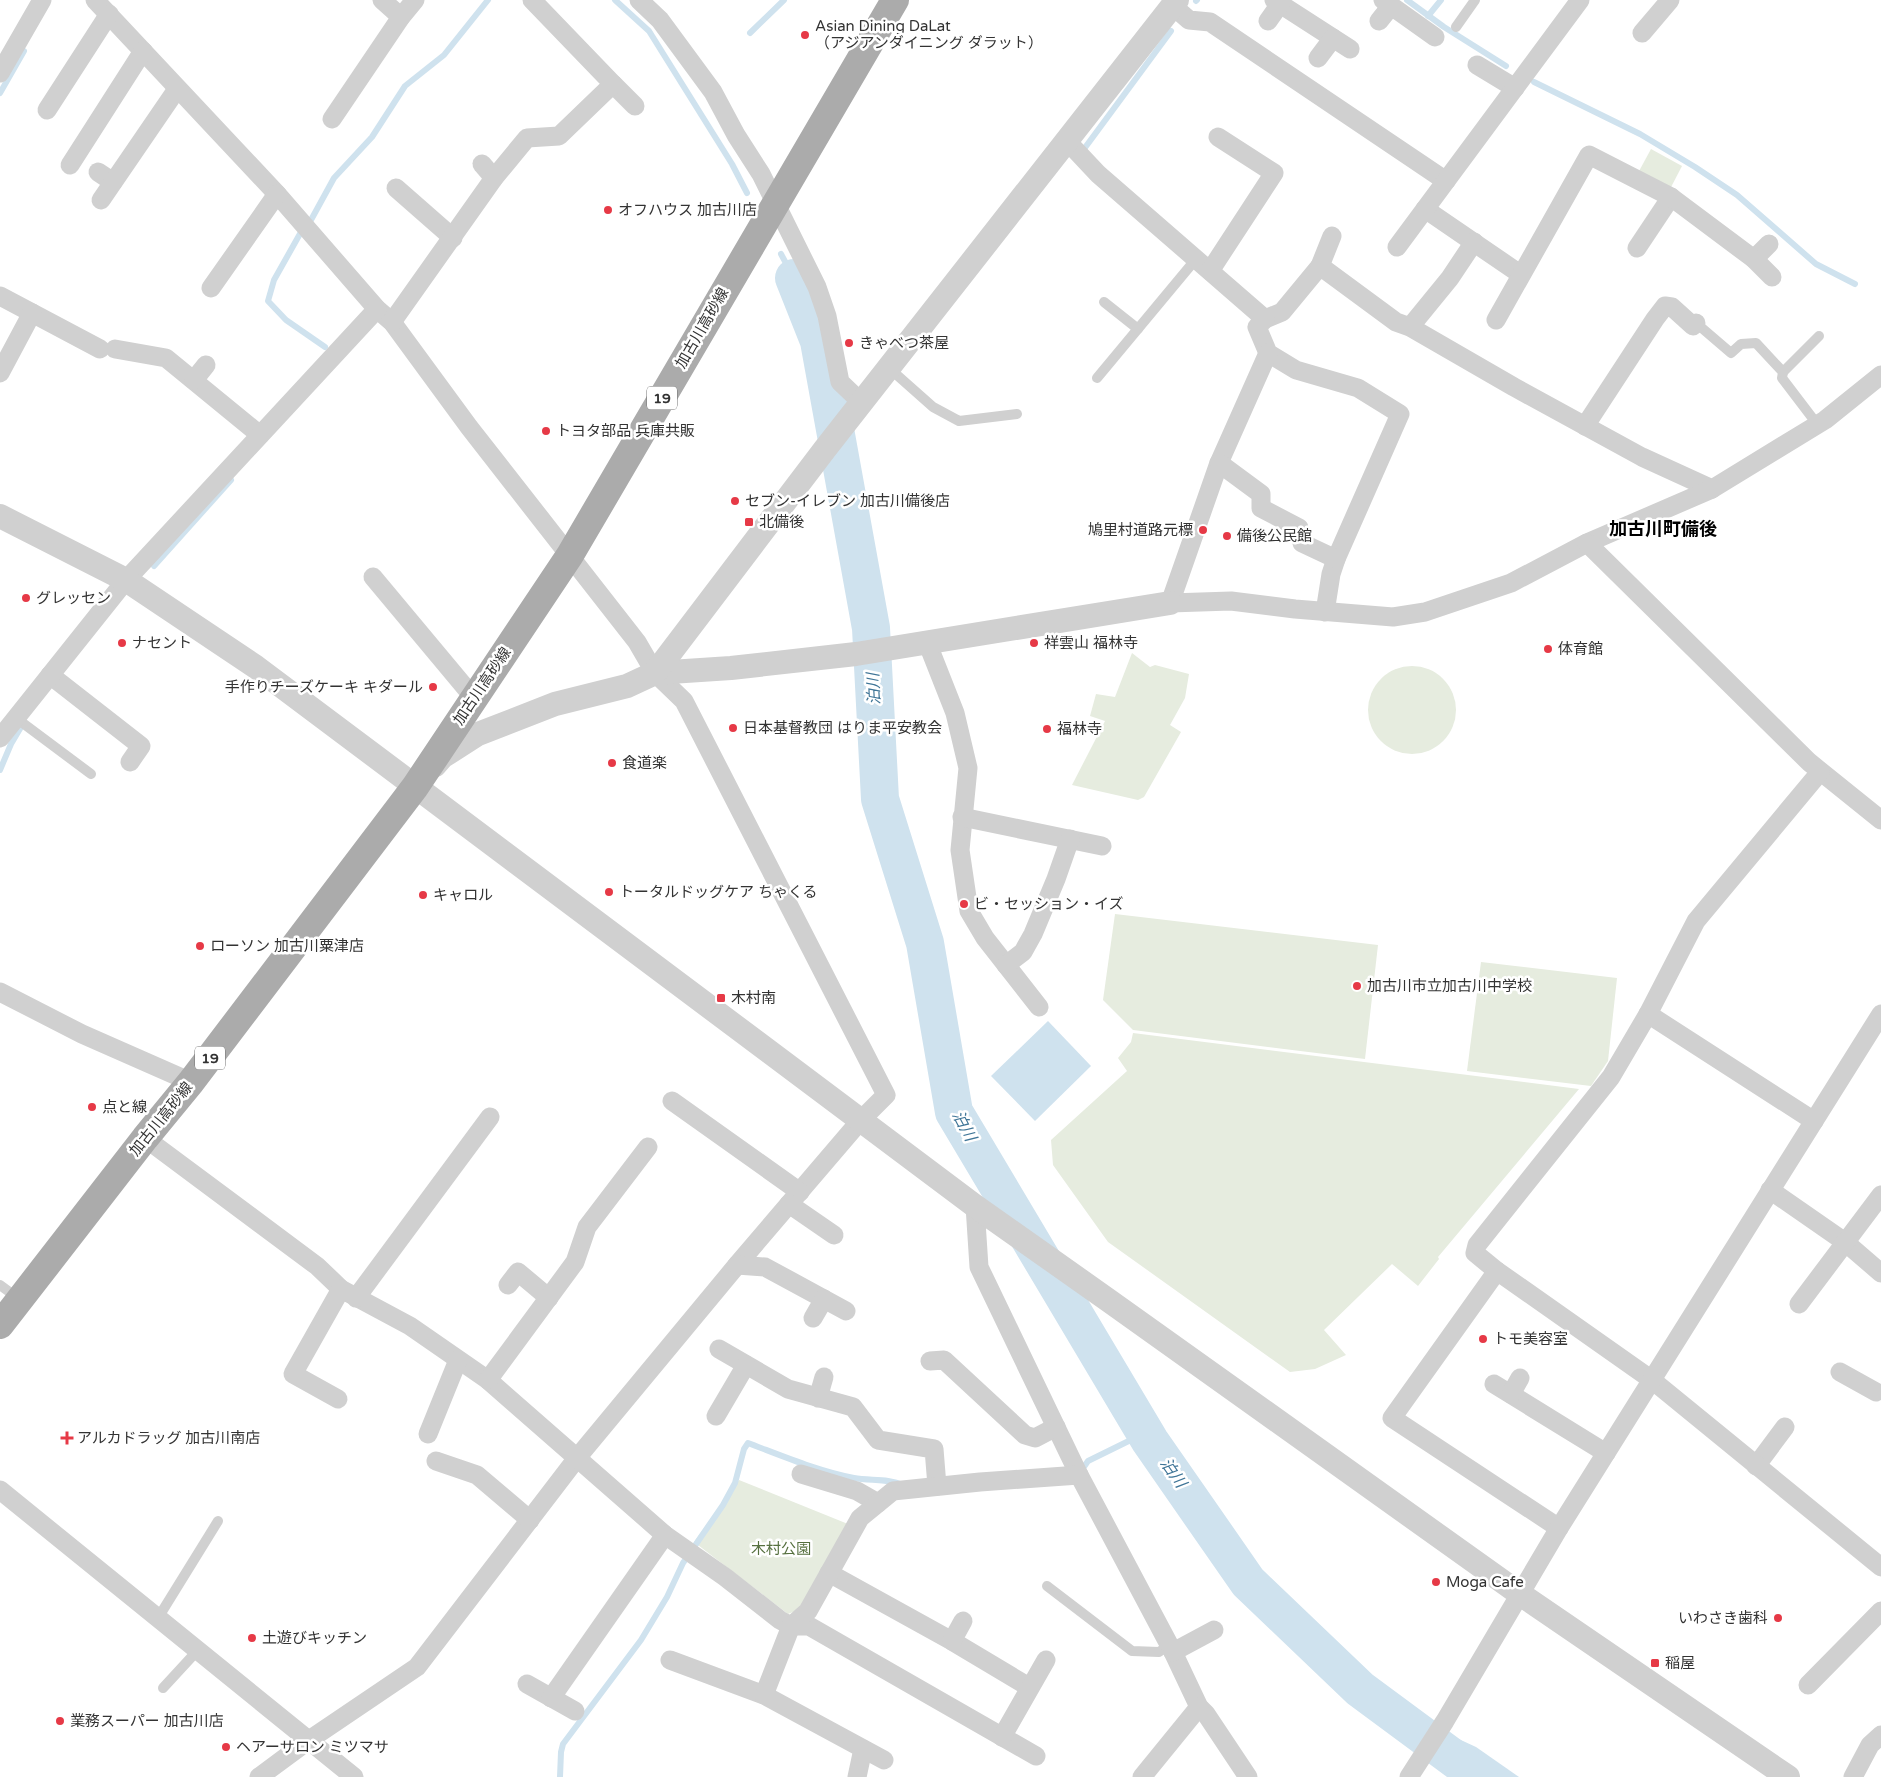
<svg xmlns="http://www.w3.org/2000/svg" width="1881" height="1777" viewBox="0 0 1881 1777" font-family="'Varela Round','Noto Sans JP',sans-serif">
<rect width="100%" height="100%" fill="#fff"/>
<g fill="#e6ecdf">
<polygon points="1651,149 1682,166 1669,191 1638,173"/>
<polygon points="1132,653 1150,667 1155,665 1189,674 1185,698 1170,725 1181,732 1144,797 1138,800 1072,785 1105,721 1090,716 1096,694 1115,697"/>
<circle cx="1412" cy="710" r="44"/>
<polygon points="1115,914 1378,945 1365,1059 1133,1030 1103,1000"/>
<polygon points="1481,962 1617,978 1608,1061 1591,1086 1467,1071"/>
<polygon points="1133,1033 1579,1089 1438,1257 1439,1259 1418,1286 1392,1264 1324,1330 1346,1355 1315,1369 1290,1372 1108,1242 1053,1165 1051,1140 1127,1071 1118,1058 1131,1042"/>
<polygon points="739,1480 848,1524 805,1607 788,1614 694,1542"/>
</g>
<g fill="#cfe2ee">
<polygon points="1048,1021 1091,1066 1035,1121 991,1076"/>
<polygon points="1450,1735 1476,1747 1519,1777 1448,1777 1434,1759"/>
</g>
<g fill="none" stroke-linecap="round" stroke-linejoin="round">
<g stroke="#cfe2ee" stroke-width="6">
<polyline points="615,0 649,31 732,164 747,193"/>
<polyline points="1407,0 1444,27 1506,66"/>
<polyline points="1196,1 1197,0"/>
<polyline points="1428,16 1441,0"/>
<polyline points="750,33 784,0"/>
<polyline points="1534,82 1640,134 1695,167 1737,195 1816,264 1855,284"/>
<polyline points="0,93 24,51"/>
<polyline points="1084,149 1171,31"/>
<polyline points="311,220 334,178 372,137 405,86 444,55 488,0"/>
<polyline points="301,232 274,280 268,301 286,320 325,347"/>
<polyline points="781,254 794,278"/>
<polyline points="154,566 231,480"/>
<polyline points="0,770 11,744 24,722"/>
<polyline points="1081,1471 1088,1461 1145,1433"/>
<path d="M560 1777 561 1752 563 1744 641 1640 667 1597 683 1563 723 1505 735 1483 744 1449 748 1443C780 1455 820 1472 854 1478 870 1481 888 1478 903 1485"/>
</g>
<polyline stroke="#cfe2ee" stroke-width="38" points="794,278 819,341 871,628 880,799 925,943 954,1112 1150,1441 1248,1582 1360,1689 1479,1777"/>
<g stroke="#d0d0d0" stroke-width="10">
<polyline points="1456,27 1475,0"/>
<polyline points="1104,302 1138,329"/>
<polyline points="1696,323 1731,353 1741,344 1756,343 1783,372 1782,378 1817,424"/>
<polyline points="889,368 933,407 959,421 1017,414"/>
<polyline points="1783,372 1819,336"/>
<polyline points="1097,378 1196,259"/>
<polyline points="16,718 91,774"/>
<polyline points="0,1285 19,1299"/>
<polyline points="1047,1586 1132,1651 1159,1652 1169,1645"/>
<polyline points="158,1618 218,1521"/>
<polyline points="163,1688 198,1650"/>
</g>
<g stroke="#d0d0d0" stroke-width="19">
<polyline points="95,0 277,194 377,309 392,322 469,427 637,642 655,673 684,701 886,1095 860,1121 737,1265 577,1458 417,1667 309,1740 259,1777"/>
<polyline points="382,0 401,17"/>
<polyline points="639,0 660,20 713,92 736,135 761,174 817,287 827,316 840,382 862,403"/>
<polyline points="1274,0 1350,49"/>
<polyline points="1383,0 1435,37"/>
<polyline points="1173,6 1189,20 1210,22 1446,181"/>
<polyline points="1268,21 1280,4"/>
<polyline points="1379,21 1391,6"/>
<polyline points="1642,33 1670,0"/>
<polyline points="1318,58 1333,38"/>
<polyline points="1477,65 1515,88"/>
<polyline points="0,73 42,0"/>
<polyline points="613,84 635,106"/>
<polyline points="47,110 109,14"/>
<polyline points="332,119 401,17 415,0"/>
<polyline points="1067,141 1098,174 1265,319 1282,312 1320,266 1396,322 1410,327 1514,387 1642,457 1712,489"/>
<polyline points="482,164 494,178"/>
<polyline points="70,165 143,51"/>
<polyline points="98,172 113,182"/>
<polyline points="396,188 453,238"/>
<polyline points="101,200 177,89"/>
<polyline points="1425,209 1520,274"/>
<polyline points="1397,247 1580,0"/>
<polyline points="1637,248 1671,197"/>
<polyline points="1754,259 1769,244"/>
<polyline points="1320,266 1332,236"/>
<polyline points="1210,271 1274,173 1218,137"/>
<polyline points="211,288 277,194"/>
<polyline points="0,296 100,349"/>
<polyline points="1265,319 1257,327 1268,353 1296,370 1358,388 1400,414 1336,559 1331,574 1325,612"/>
<polyline points="1496,320 1589,155 1671,197 1754,259 1772,277"/>
<polyline points="392,322 494,178 527,138 559,136 613,84 532,0"/>
<polyline points="1410,327 1450,278 1474,242"/>
<polyline points="115,349 166,358 260,435"/>
<polyline points="1268,353 1219,463 1170,603 1231,601 1295,609 1393,617 1425,612 1511,583 1587,543 1712,489 1825,420 1881,375"/>
<polyline points="0,373 32,313"/>
<polyline points="194,380 206,365"/>
<polyline points="1585,426 1655,319 1665,306 1672,307 1693,326 1696,323"/>
<polyline points="1219,463 1261,494 1261,508 1299,528 1302,543 1336,559"/>
<polyline points="1587,543 1809,762 1881,820"/>
<polyline points="373,577 474,698"/>
<polyline points="927,642 955,713 968,768 960,850 969,911 985,938 1039,1007"/>
<polyline points="50,675 141,746 130,762"/>
<polyline points="0,738 126,580 377,309"/>
<polyline points="962,817 1102,846"/>
<polyline points="1006,965 1023,952 1033,934 1056,879 1070,839"/>
<polyline points="0,992 82,1034 191,1082"/>
<polyline points="1648,1014 1814,1121"/>
<polyline points="672,1101 800,1192"/>
<polyline points="145,1138 317,1266 341,1289 410,1326 488,1380 665,1535 725,1577 780,1620 791,1626 809,1626 1036,1756"/>
<polyline points="1770,1190 1845,1242 1881,1273"/>
<polyline points="789,1204 834,1235"/>
<polyline points="975,1206 979,1267 1079,1475 1173,1652 1199,1707 1206,1714 1248,1777"/>
<polyline points="737,1265 765,1267 846,1311"/>
<polyline points="1497,1271 1475,1253 1477,1245 1611,1077 1648,1014 1696,921 1820,772"/>
<polyline points="508,1285 518,1272 549,1298"/>
<polyline points="356,1298 490,1117"/>
<polyline points="1799,1304 1881,1195"/>
<polyline points="813,1318 824,1299"/>
<polyline points="719,1349 788,1389 853,1407 878,1440 934,1449 937,1486"/>
<polyline points="930,1361 944,1360 1025,1435 1035,1438 1056,1427"/>
<polyline points="1840,1372 1876,1392"/>
<polyline points="488,1380 575,1262 587,1227 648,1147"/>
<polyline points="1494,1384 1606,1453"/>
<polyline points="1511,1394 1520,1378"/>
<polyline points="818,1398 824,1377"/>
<polyline points="338,1399 293,1374 341,1289"/>
<polyline points="716,1416 746,1365"/>
<polyline points="428,1434 458,1360"/>
<polyline points="436,1461 477,1475 530,1520"/>
<polyline points="1756,1466 1785,1427"/>
<polyline points="801,1474 857,1491 878,1503"/>
<polyline points="0,1490 354,1777"/>
<polyline points="1559,1528 1392,1418 1497,1271 1652,1380 1881,1567"/>
<polyline points="829,1573 952,1641 1029,1687"/>
<polyline points="952,1641 963,1621"/>
<polyline points="1173,1652 1214,1630"/>
<polyline points="670,1660 764,1695 884,1760"/>
<polyline points="527,1684 575,1711"/>
<polyline points="1808,1685 1881,1611"/>
<polyline points="764,1695 791,1626 808,1611 860,1518 893,1491 980,1482 1079,1475"/>
<polyline points="551,1698 665,1535"/>
<polyline points="1002,1737 1046,1660"/>
<polyline points="857,1777 863,1749"/>
<polyline points="1142,1777 1199,1707"/>
<polyline points="1409,1777 1445,1721 1559,1528 1881,1014"/>
<polyline points="1853,1777 1870,1745 1881,1735"/>
</g>
<g stroke="#d0d0d0" stroke-width="24">
<polyline points="0,516 126,580 256,667 975,1206 1108,1300 1520,1594 1788,1777"/>
<polyline points="655,673 731,668 856,654 1170,603"/>
<polyline points="435,765 442,757 478,734 555,704 627,686 655,673 825,449 1177,0"/>
</g>
<polyline stroke="#ababab" stroke-width="28" points="0,1325 145,1138 191,1082 415,787 570,555 895,0"/>
</g>
<g fill="#e63946" stroke="#fff" stroke-width="2">
<circle cx="805" cy="35" r="5"/>
<circle cx="608" cy="210" r="5"/>
<circle cx="849" cy="343" r="5"/>
<circle cx="546" cy="431" r="5"/>
<circle cx="735" cy="501" r="5"/>
<rect x="744" y="517" width="10" height="10" rx="2.5"/>
<circle cx="1203" cy="530" r="5"/>
<circle cx="1227" cy="536" r="5"/>
<circle cx="26" cy="598" r="5"/>
<circle cx="122" cy="643" r="5"/>
<circle cx="1034" cy="643" r="5"/>
<circle cx="1548" cy="649" r="5"/>
<circle cx="433" cy="687" r="5"/>
<circle cx="733" cy="728" r="5"/>
<circle cx="1047" cy="729" r="5"/>
<circle cx="612" cy="763" r="5"/>
<circle cx="609" cy="892" r="5"/>
<circle cx="423" cy="895" r="5"/>
<circle cx="964" cy="904" r="5"/>
<circle cx="200" cy="946" r="5"/>
<circle cx="1357" cy="986" r="5"/>
<rect x="716" y="993" width="10" height="10" rx="2.5"/>
<circle cx="92" cy="1107" r="5"/>
<circle cx="1483" cy="1339" r="5"/>
<path d="M64.5 1430.5h5v5h5v5h-5v5h-5v-5h-5v-5h5z"/>
<circle cx="1436" cy="1582" r="5"/>
<circle cx="1778" cy="1618" r="5"/>
<circle cx="252" cy="1638" r="5"/>
<rect x="1650" y="1658" width="10" height="10" rx="2.5"/>
<circle cx="60" cy="1721" r="5"/>
<circle cx="226" cy="1747" r="5"/>
</g>
<g text-anchor="middle" dominant-baseline="central" stroke-width="5" stroke-linejoin="round" paint-order="stroke">
<g fill="#fff" stroke="#707070" stroke-width="1">
<rect x="647" y="386.5" width="30" height="23" rx="4"/>
<rect x="195" y="1046.5" width="30" height="23" rx="4"/>
</g>
<g font-size="14" font-weight="bold" fill="#333">
<text x="662" y="398">19</text>
<text x="210" y="1058">19</text>
</g>
<g font-size="15" fill="#333" stroke="#fff" text-anchor="start">
<text x="815" y="26">Asian Dining DaLat<tspan x="815" dy="17">（アジアンダイニング ダラット）</tspan></text>
<text x="618" y="210">オフハウス 加古川店</text>
<text x="859" y="343">きゃべつ茶屋</text>
<text x="556" y="431">トヨタ部品 兵庫共販</text>
<text x="745" y="501">セブン-イレブン 加古川備後店</text>
<text x="759" y="522">北備後</text>
<text x="1193" y="530" text-anchor="end">鳩里村道路元標</text>
<text x="1237" y="536">備後公民館</text>
<text x="36" y="598">グレッセン</text>
<text x="132" y="643">ナセント</text>
<text x="1044" y="643">祥雲山 福林寺</text>
<text x="1558" y="649">体育館</text>
<text x="423" y="687" text-anchor="end">手作りチーズケーキ キダール</text>
<text x="743" y="728">日本基督教団 はりま平安教会</text>
<text x="1057" y="729">福林寺</text>
<text x="622" y="763">食道楽</text>
<text x="619" y="892">トータルドッグケア ちゃくる</text>
<text x="433" y="895">キャロル</text>
<text x="974" y="904">ビ・セッション・イズ</text>
<text x="210" y="946">ローソン 加古川粟津店</text>
<text x="1367" y="986">加古川市立加古川中学校</text>
<text x="731" y="998">木村南</text>
<text x="102" y="1107">点と線</text>
<text x="1493" y="1339">トモ美容室</text>
<text x="77" y="1438">アルカドラッグ 加古川南店</text>
<text x="1446" y="1582">Moga Cafe</text>
<text x="1768" y="1618" text-anchor="end">いわさき歯科</text>
<text x="262" y="1638">土遊びキッチン</text>
<text x="1665" y="1663">稲屋</text>
<text x="70" y="1721">業務スーパー 加古川店</text>
<text x="236" y="1747">ヘアーサロン ミツマサ</text>
</g>
<g font-size="15" fill="#333" stroke="#fff">
<text transform="translate(702 328) rotate(-60)">加古川高砂線</text>
<text transform="translate(482 686) rotate(-56)">加古川高砂線</text>
<text transform="translate(161 1119) rotate(-51)">加古川高砂線</text>
</g>
<g font-size="15" fill="#56703f" stroke="#fff">
<text x="781" y="1549">木村公園</text>
</g>
<g font-size="16" font-style="italic" fill="#3f7597" stroke="#fff">
<text transform="translate(874 689) rotate(-93)">泊川</text>
<text transform="translate(964 1126) rotate(62)">泊川</text>
<text transform="translate(1173 1473) rotate(55)">泊川</text>
</g>
<g font-size="18" font-weight="bold" fill="#000" stroke="#fff">
<text x="1663" y="529">加古川町備後</text>
</g>
</g>
</svg>
